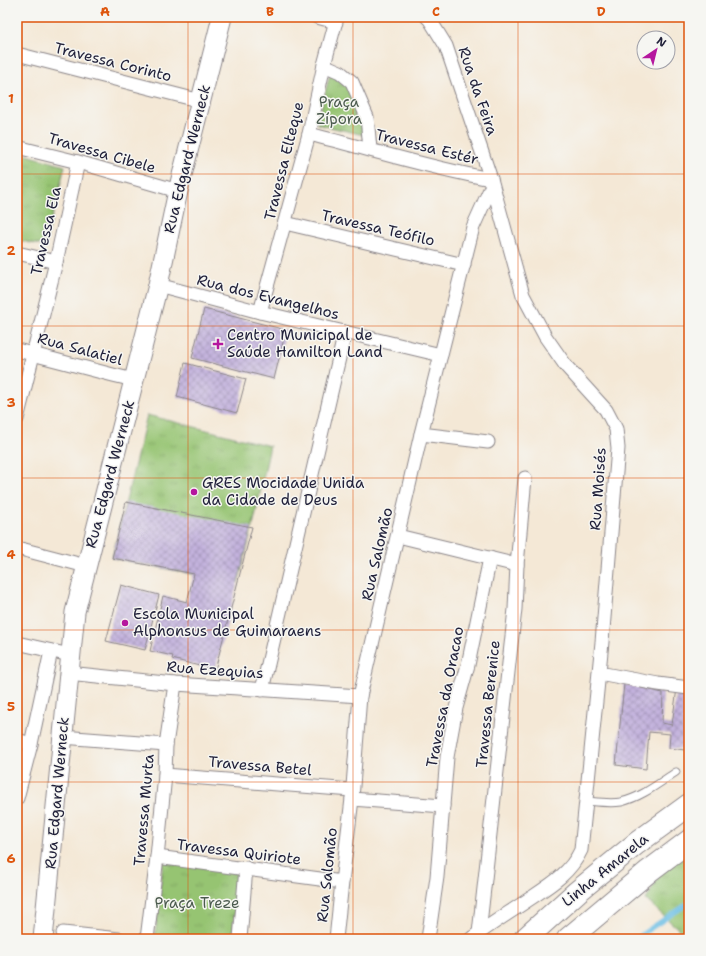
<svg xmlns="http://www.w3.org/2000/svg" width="706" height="956" viewBox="0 0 706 956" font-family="'Shantell Sans',sans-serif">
<defs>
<pattern id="park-tufts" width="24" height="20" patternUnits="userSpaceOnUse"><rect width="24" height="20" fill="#96c472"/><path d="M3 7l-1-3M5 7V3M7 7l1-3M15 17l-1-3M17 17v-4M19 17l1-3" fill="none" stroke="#81a864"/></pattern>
<pattern id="building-cross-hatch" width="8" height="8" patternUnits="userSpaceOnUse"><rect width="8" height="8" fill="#c3b2dd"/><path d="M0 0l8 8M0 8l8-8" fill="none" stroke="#9e90b4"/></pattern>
</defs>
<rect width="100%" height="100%" fill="#f6f6f2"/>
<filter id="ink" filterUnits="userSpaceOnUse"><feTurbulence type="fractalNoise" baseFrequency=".025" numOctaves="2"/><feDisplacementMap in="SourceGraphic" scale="8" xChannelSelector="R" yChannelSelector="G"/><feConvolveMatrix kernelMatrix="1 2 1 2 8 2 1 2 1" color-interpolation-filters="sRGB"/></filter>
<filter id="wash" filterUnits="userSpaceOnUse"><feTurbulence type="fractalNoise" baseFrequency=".012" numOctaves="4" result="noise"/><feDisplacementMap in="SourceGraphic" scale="16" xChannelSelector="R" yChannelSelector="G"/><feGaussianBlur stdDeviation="0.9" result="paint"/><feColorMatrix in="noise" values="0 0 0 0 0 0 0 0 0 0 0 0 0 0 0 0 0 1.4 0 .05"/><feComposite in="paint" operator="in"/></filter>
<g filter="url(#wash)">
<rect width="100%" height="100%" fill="#f4e8d6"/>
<g fill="url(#park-tufts)" stroke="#5c7356">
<polygon points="330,74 342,82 353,93 364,135 317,124"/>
<polygon points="17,152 65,166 45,246 17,240"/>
<polygon points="147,415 270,446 255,517 238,583 112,558"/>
<polygon points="689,852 689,933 685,935 646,900 665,864"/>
<polygon points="163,862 240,871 232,939 169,939 155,937"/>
</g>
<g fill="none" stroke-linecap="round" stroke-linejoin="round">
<polyline stroke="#67bde4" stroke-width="5" points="637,939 645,932 689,903"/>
</g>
<g id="blocks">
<g fill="url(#building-cross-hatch)">
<polygon points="204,309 286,330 274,379 192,358"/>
<polygon points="185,363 246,379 237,413 177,397"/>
<polygon points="126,502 252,527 215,670 172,659 173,656 150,651 163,596 187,602 194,574 112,558"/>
<polygon points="121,585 159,595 145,650 106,641"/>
<polygon points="624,684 663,693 662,723 672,725 677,688 689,690 689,728 687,728 685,750 669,748 670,734 649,732 646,769 616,765"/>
</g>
</g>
</g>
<g filter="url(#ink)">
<use href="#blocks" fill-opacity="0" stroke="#8b8588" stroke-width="1"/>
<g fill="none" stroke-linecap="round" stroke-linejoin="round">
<defs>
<path id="service" d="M586 801C597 802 610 804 621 802 642 797 659 783 676 772"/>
<g id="minor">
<polyline points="317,17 336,22"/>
<path d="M427 17 430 20 446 46 491 179 523 295 545 336 566 366 606 410 616 429 618 448 602 642 581 850C570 874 549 886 528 900 509 913 489 925 471 939"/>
<polyline points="17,54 201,101"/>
<polyline points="324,65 340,72 352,82 367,117 370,149"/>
<path d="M309 134C370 149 429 168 491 179"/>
<polyline points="17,147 78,162 178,191"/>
<polyline points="285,223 464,265"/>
<polyline points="17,253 56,262"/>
<polyline points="158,285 260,312 441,355"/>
<polyline points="260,312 309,134 324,65 337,17"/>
<polyline points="17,350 113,375 134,380"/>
<polyline points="17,419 56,262 78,162"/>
<polyline points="421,434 488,442"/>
<polyline points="398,536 517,565"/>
<polyline points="17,548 86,566"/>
<polyline points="17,643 70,655"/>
<polyline points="68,673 175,684 360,696"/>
<polyline points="599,673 658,684 689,688"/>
<polyline points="262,690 345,332"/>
<polyline points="62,737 166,745"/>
<polyline points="17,740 31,744"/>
<polyline points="165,775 352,790"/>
<polyline points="17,798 31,744 51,651"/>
<polyline points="352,799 443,806"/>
<polyline points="157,857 342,882"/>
<polyline points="63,933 119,939"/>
<polyline points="479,933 515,609 517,565 525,478"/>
<polyline points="147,939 157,857 165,775 166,745 175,684"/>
<polyline points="240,939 246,868"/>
<polyline points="336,939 342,882 352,799 360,696 421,434 473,227 492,185"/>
<polyline points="428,939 437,877 447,757 456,708 468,665 490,558"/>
</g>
<polyline id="secondary" points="43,939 75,612 134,380 158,285 178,191 222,17"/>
<g id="motorway">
<polyline points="525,939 577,892 637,843 689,805"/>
<polyline points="568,939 649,871 689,841"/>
</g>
</defs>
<use href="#service" stroke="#8b8588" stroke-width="9"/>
<use href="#minor" stroke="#8b8588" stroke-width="15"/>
<use href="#secondary" stroke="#8b8588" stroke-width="21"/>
<use href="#motorway" stroke="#8b8588" stroke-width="24"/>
<use href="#service" stroke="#fff" stroke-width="7"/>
<use href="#minor" stroke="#fff" stroke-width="13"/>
<use href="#secondary" stroke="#fff" stroke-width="19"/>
<use href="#motorway" stroke="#fff" stroke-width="22"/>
</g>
</g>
<path fill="none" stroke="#de560e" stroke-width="1" stroke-opacity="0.55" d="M188 17V939M353 17V939M518 17V939M17 174H689M17 326H689M17 478H689M17 630H689M17 782H689"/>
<g fill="#b5179e" stroke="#f6f6f2" stroke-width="1.5">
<path d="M216 338h4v4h4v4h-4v4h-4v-4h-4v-4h4z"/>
<circle cx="194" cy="492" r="4"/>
<circle cx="125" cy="623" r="4"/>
</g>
<g text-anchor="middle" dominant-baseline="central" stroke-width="3" stroke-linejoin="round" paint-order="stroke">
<g font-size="15" fill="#22223b" stroke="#f6f6f2">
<text transform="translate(113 62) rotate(14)">Travessa Corinto</text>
<text transform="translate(478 91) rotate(71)">Rua da Feira</text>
<text transform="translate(427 147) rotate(14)">Travessa Estér</text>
<text transform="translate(102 153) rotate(16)">Travessa Cibele</text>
<text transform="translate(187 159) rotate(-76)">Rua Edgard Werneck</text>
<text transform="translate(284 161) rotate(-76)">Travessa Elteque</text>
<text transform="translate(378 228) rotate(13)">Travessa Teófilo</text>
<text transform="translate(46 231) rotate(-77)">Travessa Ela</text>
<text transform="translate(268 297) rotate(14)">Rua dos Evangelhos</text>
<text transform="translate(80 349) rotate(15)">Rua Salatiel</text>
<text transform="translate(110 474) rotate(-75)">Rua Edgard Werneck</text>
<text transform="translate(598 489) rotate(-86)">Rua Moisés</text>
<text transform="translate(377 554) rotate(-77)">Rua Salomão</text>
<text transform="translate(215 670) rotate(4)">Rua Ezequias</text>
<text transform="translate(445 697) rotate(-79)">Travessa da Oracao</text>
<text transform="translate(488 704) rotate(-84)">Travessa Berenice</text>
<text transform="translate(260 766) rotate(5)">Travessa Betel</text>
<text transform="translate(57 793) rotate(-85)">Rua Edgard Werneck</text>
<text transform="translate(144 810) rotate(-85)">Travessa Murta</text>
<text transform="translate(239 852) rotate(7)">Travessa Quiriote</text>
<text transform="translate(605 870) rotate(-39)">Linha Amarela</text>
<text transform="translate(327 875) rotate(-84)">Rua Salomão</text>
</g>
<g font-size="15" fill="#4b5b4e" stroke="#f6f6f2">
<text x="339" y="102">Praça<tspan x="339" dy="17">Zípora</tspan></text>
<text x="197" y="903">Praça Treze</text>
</g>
<g font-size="15" fill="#22223b" stroke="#f6f6f2" text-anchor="start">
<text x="227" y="335">Centro Municipal de<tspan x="227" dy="17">Saúde Hamilton Land</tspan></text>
<text x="202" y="483">GRES Mocidade Unida<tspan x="202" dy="17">da Cidade de Deus</tspan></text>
<text x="133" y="614">Escola Municipal<tspan x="133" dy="17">Alphonsus de Guimaraens</tspan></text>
</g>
</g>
<rect width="706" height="956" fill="none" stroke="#f6f6f2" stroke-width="44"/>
<g transform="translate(656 50) rotate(35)"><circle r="19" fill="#f6f6f2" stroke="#a1a1a9"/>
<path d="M0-3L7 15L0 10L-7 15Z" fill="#b5179e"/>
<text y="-6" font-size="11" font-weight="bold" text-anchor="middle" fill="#22223b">N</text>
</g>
<rect x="22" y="22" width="662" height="912" fill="none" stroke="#de560e" stroke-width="1.5"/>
<g font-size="13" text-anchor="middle" font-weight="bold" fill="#de560e">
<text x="105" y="16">A</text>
<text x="270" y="16">B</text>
<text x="436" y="16">C</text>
<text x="601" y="16">D</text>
<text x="11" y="103">1</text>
<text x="11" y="255">2</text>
<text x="11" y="407">3</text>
<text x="11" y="559">4</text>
<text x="11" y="711">5</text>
<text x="11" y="863">6</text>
</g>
</svg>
